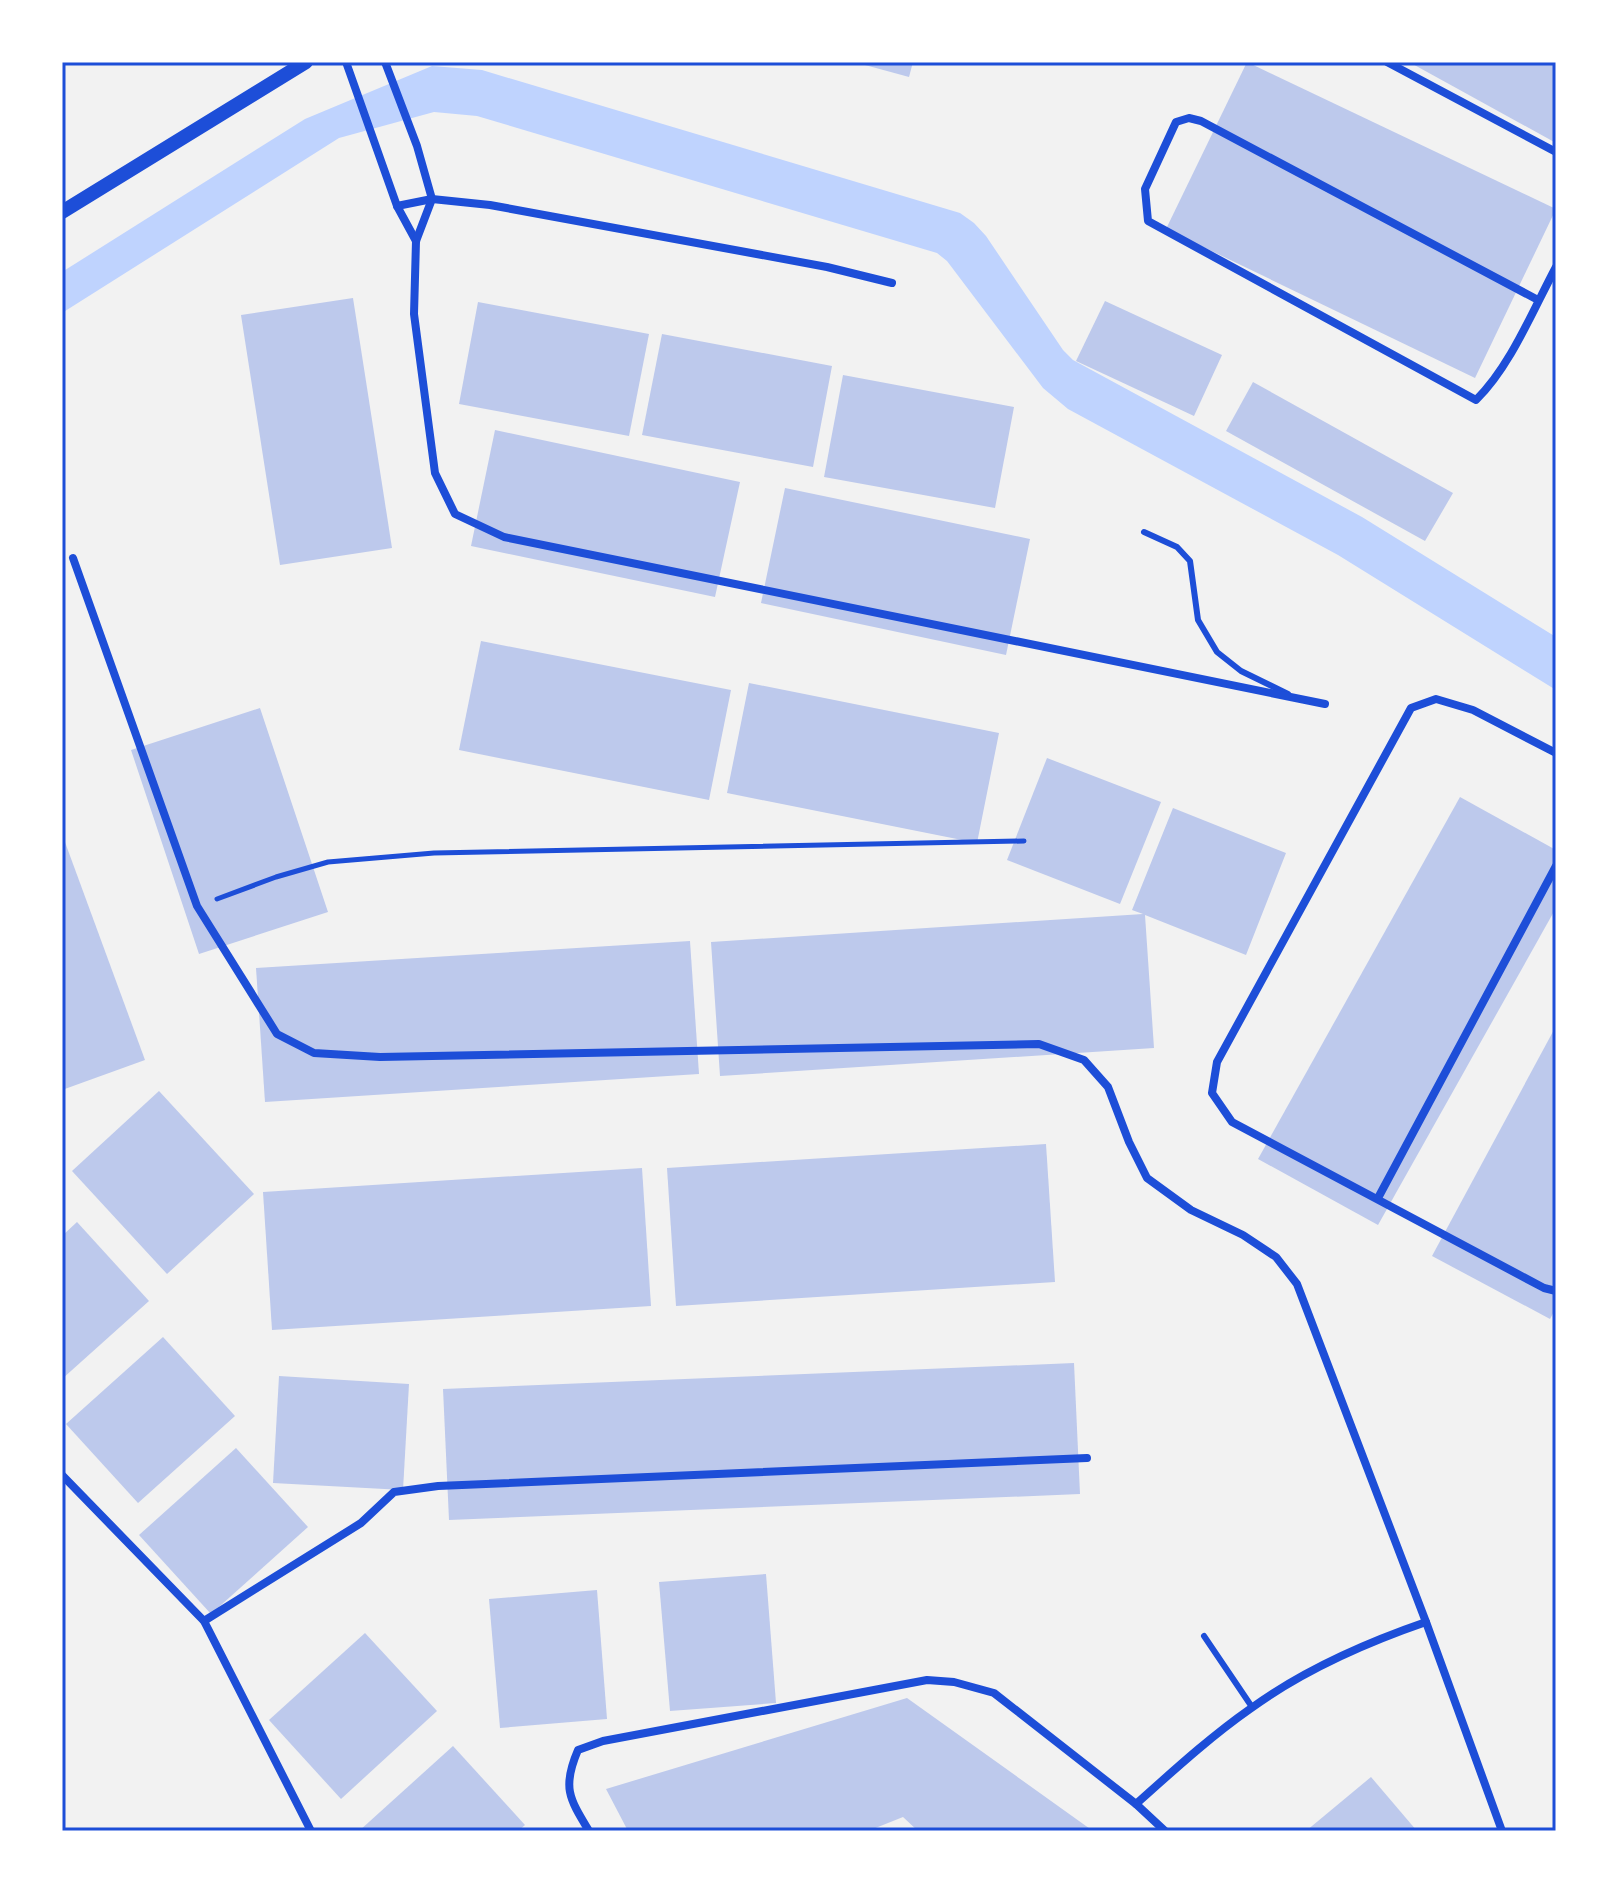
<svg xmlns="http://www.w3.org/2000/svg" width="1618" height="1893" viewBox="0 0 1618 1893" font-family="'Asap Condensed',sans-serif">
<rect width="100%" height="100%" fill="#f2f2f2"/>
<polygon fill="#bfd3fe" points="432,66 482,70 960,213 974,223 986,236 1063,350 1073,360 1362,517 1556,637 1556,690 1338,555 1068,409 1043,388 947,261 937,253 477,116 434,112 339,138 62,313 62,272 305,119"/>
<g fill="#bdc9ec">
<polygon points="854,62 913,62 909,77"/>
<polygon points="1247,62 1556,209 1475,378 1166,229"/>
<polygon points="1409,62 1556,62 1556,143"/>
<polygon points="353,298 392,548 280,565 241,315"/>
<polygon points="1105,301 1222,355 1194,416 1076,361"/>
<polygon points="478,302 649,334 629,436 459,404"/>
<polygon points="662,334 832,366 813,467 642,435"/>
<polygon points="843,375 1014,407 995,508 824,477"/>
<polygon points="1253,382 1453,493 1425,541 1226,431"/>
<polygon points="495,430 740,482 715,597 471,546"/>
<polygon points="785,488 1030,539 1006,655 761,603"/>
<polygon points="481,641 731,690 709,800 459,750"/>
<polygon points="749,683 999,733 977,843 727,793"/>
<polygon points="260,708 328,912 199,954 131,750"/>
<polygon points="1047,758 1161,802 1120,904 1007,860"/>
<polygon points="1460,797 1556,850 1556,908 1378,1225 1258,1159"/>
<polygon points="1173,808 1286,853 1246,955 1145,915 1154,1048 720,1076 711,942 1143,914 1132,910"/>
<polygon points="62,834 145,1060 62,1090"/>
<polygon points="690,941 699,1074 265,1102 256,968"/>
<polygon points="1556,1026 1556,1308 1550,1319 1432,1256"/>
<polygon points="159,1091 254,1194 167,1274 72,1171"/>
<polygon points="1046,1144 1055,1282 676,1306 667,1168"/>
<polygon points="642,1168 651,1306 272,1330 263,1192"/>
<polygon points="77,1222 149,1301 62,1379 62,1236"/>
<polygon points="163,1337 235,1416 138,1503 66,1424"/>
<polygon points="1074,1363 1080,1494 449,1520 443,1389"/>
<polygon points="279,1376 409,1384 403,1490 273,1483"/>
<polygon points="236,1448 308,1527 211,1614 139,1535"/>
<polygon points="766,1574 776,1703 670,1711 659,1582"/>
<polygon points="597,1590 607,1719 500,1728 489,1599"/>
<polygon points="365,1633 437,1711 341,1799 269,1720"/>
<polygon points="907,1698 1093,1831 918,1831 903,1817 868,1831 628,1831 606,1789"/>
<polygon points="453,1746 525,1825 518,1831 359,1831"/>
<polygon points="1371,1777 1417,1831 1306,1831"/>
</g>
<g fill="none" stroke-linecap="round" stroke-linejoin="round">
<polyline stroke="#1d4ed8" stroke-width="5" points="217,899 276,877 328,862 434,853 1024,841"/>
<g stroke="#1d4ed8" stroke-width="6">
<polyline points="1144,532 1177,547 1190,561 1198,620 1217,652 1241,671 1288,694"/>
<polyline points="1204,1636 1252,1707"/>
</g>
<g stroke="#1d4ed8" stroke-width="8">
<polyline points="346,62 397,206 416,241"/>
<polyline points="385,62 417,146 432,199 416,241 414,314 435,473 455,514 504,537 1325,704"/>
<polyline points="1387,62 1556,152"/>
<polyline points="397,206 432,199 490,205 827,267 892,283"/>
<path d="M1538 300 1201 121 1189 118 1176 122 1145 189 1148 221 1476 400C1510 367 1533 310 1556 267"/>
<polyline points="73,558 197,906 277,1034 314,1053 380,1057 1039,1044 1084,1060 1108,1087 1129,1142 1147,1178 1191,1210 1243,1235 1276,1257 1297,1284 1426,1622 1502,1831"/>
<polyline points="1556,753 1473,710 1436,699 1411,708 1217,1062 1212,1093 1232,1122 1544,1288 1556,1291"/>
<polyline points="1378,1198 1556,866"/>
<polyline points="62,1475 204,1621 311,1831"/>
<polyline points="204,1621 361,1523 394,1492 438,1486 1087,1458"/>
<path d="M1136 1804C1173 1771 1210 1737 1250 1709 1302 1671 1365 1643 1426 1622"/>
<path d="M589 1831C569 1798 562 1787 578 1750L603 1741 927 1680 954 1682 994 1693 1136 1804 1165 1831"/>
</g>
<polyline stroke="#1d4ed8" stroke-width="14" points="62,212 306,62"/>
</g>
<rect width="1618" height="1893" fill="none" stroke="#ffffff" stroke-width="128"/>
<rect x="64" y="64" width="1490" height="1765" fill="none" stroke="#1d4ed8" stroke-width="3"/>
</svg>
